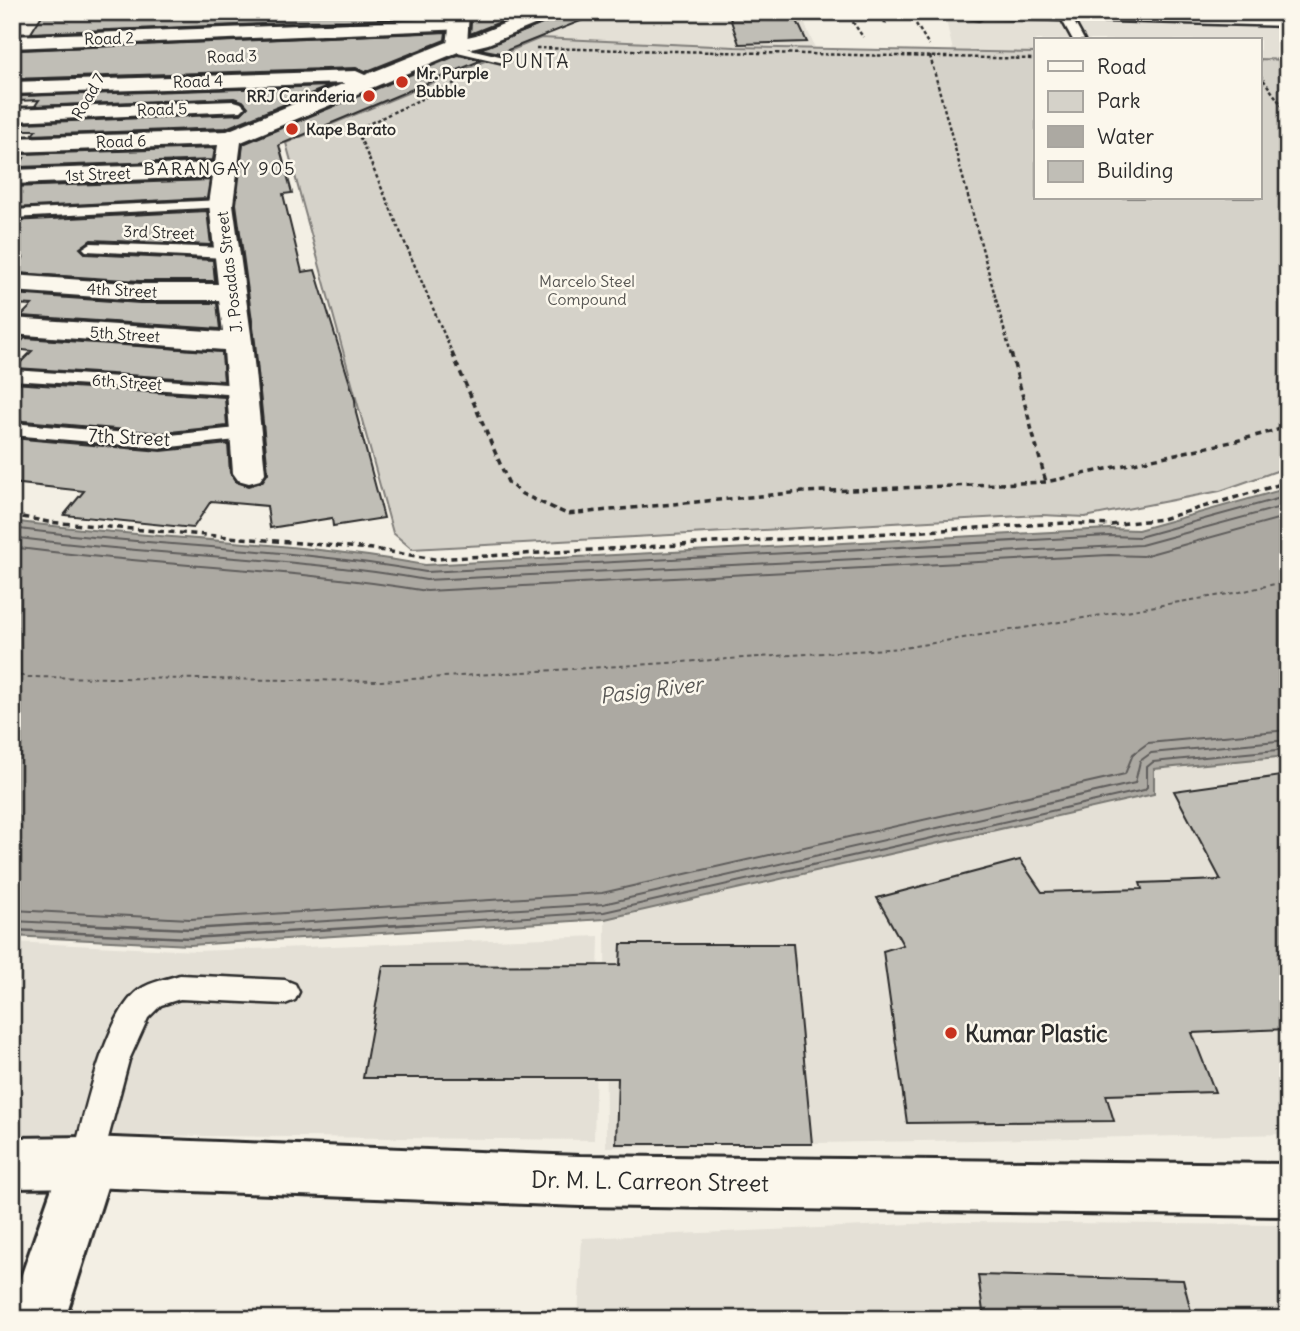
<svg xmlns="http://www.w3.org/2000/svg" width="1300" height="1331" viewBox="0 0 1300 1331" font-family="Delius,sans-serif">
<rect width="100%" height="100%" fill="#f3efe4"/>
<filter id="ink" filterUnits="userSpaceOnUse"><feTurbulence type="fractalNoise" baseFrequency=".0143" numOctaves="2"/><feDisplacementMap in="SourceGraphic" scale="14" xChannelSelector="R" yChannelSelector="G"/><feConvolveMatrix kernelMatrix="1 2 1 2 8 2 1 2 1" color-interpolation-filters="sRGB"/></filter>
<g filter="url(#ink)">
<g fill="#e4e0d6">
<polygon points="602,12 800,12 815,48 735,47 541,38"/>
<polygon points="968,12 1288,12 1288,60 1260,59 1260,40 1036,40 1036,53 953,51 946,20"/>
<polygon points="1288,756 1288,1134 606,1147 605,919 1154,794 1153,769"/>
<polygon points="599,936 594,1140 12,1134 12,942 197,951"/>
<polygon points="959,1222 1288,1225 1288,1319 578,1319 582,1238"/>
</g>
<polygon fill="#d5d2c9" stroke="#807e7a" stroke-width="2" points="541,38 735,47 1036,53 1036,198 1260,198 1260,59 1288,60 1288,467 1220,491 1085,517 1041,515 412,549 393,533 286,143"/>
<path fill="#aca9a2" stroke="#787772" stroke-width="2" d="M1288 488V756L1154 769V794L605 919 190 945 12 936V521C150 540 289 540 425 565L1109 529 1138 530Z"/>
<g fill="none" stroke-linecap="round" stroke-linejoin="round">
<g stroke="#5f5d5b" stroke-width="2">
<path d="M12 528C150 547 289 547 426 572L1109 536 1139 537 1288 496"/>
<path d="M12 537C150 556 289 556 426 580L1141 545 1288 505"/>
<path d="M12 547C150 566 290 568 427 591L1109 555 1143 556 1288 516"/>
<polyline points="12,910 190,919 602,893 1125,774 1133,754 1148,743 1288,730"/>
<polyline points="12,921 116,926"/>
<polyline points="245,926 603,904 1135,783 1140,761 1151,753 1288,740"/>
<polyline points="386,926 604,912 1144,790 1147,787 1147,767 1153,762 1288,749"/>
</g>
<g stroke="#5f5d5b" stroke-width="2.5">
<polyline points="77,924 190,929 274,924"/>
<polyline points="12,930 190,938 414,924"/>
</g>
<polyline stroke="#585755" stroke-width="2" stroke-dasharray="4.5 3.5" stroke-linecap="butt" points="12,674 28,677 381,681 903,648 1240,592 1288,581"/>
</g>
<g fill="#c0beb6" stroke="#2b2b2b" stroke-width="2">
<polygon points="44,12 448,12 448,17 31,33"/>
<polygon points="472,12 525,12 470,34"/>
<polygon points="561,12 598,14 500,53 480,49 557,18"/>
<polygon points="728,12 793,12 807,42 739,44"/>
<polygon points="446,32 445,40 365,72 356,68 12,79 12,62 20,50"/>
<polygon points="458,55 482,60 279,145 292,193 283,194 302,272 315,270 355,400 356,413 384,518 333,526 332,518 270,528 267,506 211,501 193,528 64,515 84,491 12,483 12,438 161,451 228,444 230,473 236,482 248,486 262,482 268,473 255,342 236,204 243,144"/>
<polygon points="330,86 226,128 32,135 36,130 18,130 23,123 241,114 248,107 243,101 234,98 35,106 39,100 18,101 21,96"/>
<polygon points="215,148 213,160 19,167 24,158 18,158 21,154"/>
<polygon points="210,180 207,198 12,208 12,187"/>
<polygon points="207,211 211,245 91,240 80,248 86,254 213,260 215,281 140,281 17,273 23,258 12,259 12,221"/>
<polygon points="12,294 140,303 217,303 220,329 21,316 32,305 12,304"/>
<polygon points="25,338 222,352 224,381 15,368 32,351 13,349"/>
<polygon points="12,383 225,397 227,426 161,433 12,420"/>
<polygon points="1288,775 1288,1029 1192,1033 1215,1092 1106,1095 1114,1121 907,1123 883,951 903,945 877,898 1020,860 1042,892 1142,889 1140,883 1221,880 1174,791"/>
<polygon points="621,944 793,944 812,1144 616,1144 618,1078 363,1078 383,966 620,965"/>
<polygon points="978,1275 1183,1280 1193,1319 984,1319"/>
</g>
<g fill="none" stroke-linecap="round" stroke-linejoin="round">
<defs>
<g id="service">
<polygon points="975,12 1288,20 1288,26 1073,20 1084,40 1073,40 1062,20 979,17 975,16"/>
<polygon points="453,45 508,58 510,60 504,63 449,50 449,46"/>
<polygon points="221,200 228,204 226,207 12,218 13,210"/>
<polygon points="91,243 226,248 234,253 226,258 86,251 83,248"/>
<polygon points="12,370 242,385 251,390 242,395 12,380"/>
<polygon points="12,423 161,436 246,427 255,433 246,439 161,448 12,435"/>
<path d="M180 975 285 980 295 984 299 992 295 1000 285 1004 180 999 161 1005 148 1018 129 1060 99 1172 88 1177 77 1172 72 1162C83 1120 104 1016 139 990 150 982 167 979 180 975Z"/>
</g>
<g id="minor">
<polygon points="533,12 559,12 556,16 488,44 463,50 241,142 233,204 252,342 265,473 260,480 249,483 238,480 233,473 224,350 12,334 12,318 223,332 219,300 140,300 12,291 12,275 140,284 218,284 209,204 213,177 12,184 12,170 215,163 218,145 12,152 12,138 227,131 345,83 12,94 12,82 356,71 365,75 450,41 476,35"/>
<polygon points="959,12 987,12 988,14 979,19 962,16"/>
<polygon points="458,19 467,25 465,29 12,48 12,36"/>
<polygon points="234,101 241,103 245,107 241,111 12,121 12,109"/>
<polygon points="88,1137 107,1144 115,1162 65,1319 12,1319 12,1303 61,1162 69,1144"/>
</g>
<polygon id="tertiary" points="451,12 469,12 467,45 464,49 457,51 447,45"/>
<polygon id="secondary" points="88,1137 580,1156 1288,1164 1288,1216 580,1206 88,1187 12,1188 12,1138"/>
</defs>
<use href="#service" stroke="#2b2b2b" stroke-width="5"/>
<use href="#minor" stroke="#2b2b2b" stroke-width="6"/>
<use href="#tertiary" stroke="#2b2b2b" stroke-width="6"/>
<use href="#secondary" stroke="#2b2b2b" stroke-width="6"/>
<g stroke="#2b2b2b" stroke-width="2.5" stroke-dasharray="3.5 2.5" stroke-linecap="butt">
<polyline points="846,12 863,37"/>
<polyline points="877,12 886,24"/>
<polyline points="916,12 916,24 929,45"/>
<polyline points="536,48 1036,59"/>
<polyline points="930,56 1011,355"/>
<polyline points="1260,75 1288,114"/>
<polyline points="453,355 358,133 364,126 470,76"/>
</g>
<g stroke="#2b2b2b" stroke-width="3.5" stroke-dasharray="6 4.5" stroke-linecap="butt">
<polyline points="452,353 508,482 522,494 567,514 803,492 1046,482 1236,441 1288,427"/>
<polyline points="1011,353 1046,482"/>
<polyline points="12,515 48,522 373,549 434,559 1065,523 1111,525 1162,519 1288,482"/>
</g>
<use href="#service" fill="#fbf7ec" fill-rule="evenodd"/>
<use href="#minor" fill="#fbf7ec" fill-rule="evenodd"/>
<use href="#tertiary" fill="#fbf7ec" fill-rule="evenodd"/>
<use href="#secondary" fill="#fbf7ec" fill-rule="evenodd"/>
</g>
</g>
<g fill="#c8321e" stroke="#fbf7ec" stroke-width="2.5">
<circle cx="402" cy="82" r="7"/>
<circle cx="369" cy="96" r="7"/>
<circle cx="292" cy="129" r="7"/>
<circle cx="951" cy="1033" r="7"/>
</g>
<g text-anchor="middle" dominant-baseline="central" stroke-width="5" stroke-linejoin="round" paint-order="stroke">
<g font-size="16" fill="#2b2b2b" stroke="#fbf7ec">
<text transform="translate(109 38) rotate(-2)">Road 2</text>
<text transform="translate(232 56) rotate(-2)">Road 3</text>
<text transform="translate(198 81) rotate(-2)">Road 4</text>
<text transform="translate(88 96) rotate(-60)">Road 7</text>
<text transform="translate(162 109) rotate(-2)">Road 5</text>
<text transform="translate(121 141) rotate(-2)">Road 6</text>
<text transform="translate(98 174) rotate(-2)">1st Street</text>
<text transform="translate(159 232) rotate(2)">3rd Street</text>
<text transform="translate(229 272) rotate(-97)">J. Posadas Street</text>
<text transform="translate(122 290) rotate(3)">4th Street</text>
<text transform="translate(125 334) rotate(4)">5th Street</text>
<text transform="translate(127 382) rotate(4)">6th Street</text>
</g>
<g font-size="16" font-weight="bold" fill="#2b2b2b" stroke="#fbf7ec" text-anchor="start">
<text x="416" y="73">Mr. Purple<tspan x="416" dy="18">Bubble</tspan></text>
<text x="355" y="96" text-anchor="end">RRJ Carinderia</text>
<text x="306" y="129">Kape Barato</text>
</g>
<g font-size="16" fill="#565552" stroke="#fbf7ec">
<text x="587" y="281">Marcelo Steel<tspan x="587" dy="18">Compound</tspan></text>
</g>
<g font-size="18" letter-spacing="2" fill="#2b2b2b" stroke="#fbf7ec">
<text x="220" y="168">BARANGAY 905</text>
</g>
<g font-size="19" letter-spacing="2" fill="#2b2b2b" stroke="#fbf7ec">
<text x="536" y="61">PUNTA</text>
</g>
<g font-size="19" fill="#2b2b2b" stroke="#fbf7ec">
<text transform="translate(129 437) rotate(3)">7th Street</text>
</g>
<g font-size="21" font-style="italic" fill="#585755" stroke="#fbf7ec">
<text transform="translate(651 690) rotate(-7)">Pasig River</text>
</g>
<g font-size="23" font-weight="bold" fill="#2b2b2b" stroke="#fbf7ec" text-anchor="start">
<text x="965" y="1033">Kumar Plastic</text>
</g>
<g font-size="23" fill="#2b2b2b" stroke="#fbf7ec">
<text transform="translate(650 1181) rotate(1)">Dr. M. L. Carreon Street</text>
</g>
</g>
<rect width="1300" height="1331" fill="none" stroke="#fbf7ec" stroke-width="42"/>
<rect x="21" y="21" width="1258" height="1289" fill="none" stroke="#2b2b2b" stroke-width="2.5" filter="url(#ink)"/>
<rect x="1034" y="38" width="228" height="161" fill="#fbf7ec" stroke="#a8a59f" stroke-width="2"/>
<rect x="1048" y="61" width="35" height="10" fill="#fbf7ec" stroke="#a8a59f" stroke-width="2"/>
<text x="1097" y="74" font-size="21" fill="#2b2b2b">Road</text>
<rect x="1048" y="91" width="35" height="21" fill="#d5d2c9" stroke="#a8a59f" stroke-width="2"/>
<text x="1097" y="108" font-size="21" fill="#2b2b2b">Park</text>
<rect x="1048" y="126" width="35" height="21" fill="#aca9a2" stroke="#a8a59f" stroke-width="2"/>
<text x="1097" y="144" font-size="21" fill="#2b2b2b">Water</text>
<rect x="1048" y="161" width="35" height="21" fill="#c0beb6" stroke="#a8a59f" stroke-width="2"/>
<text x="1097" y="178" font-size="21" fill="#2b2b2b">Building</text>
</svg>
